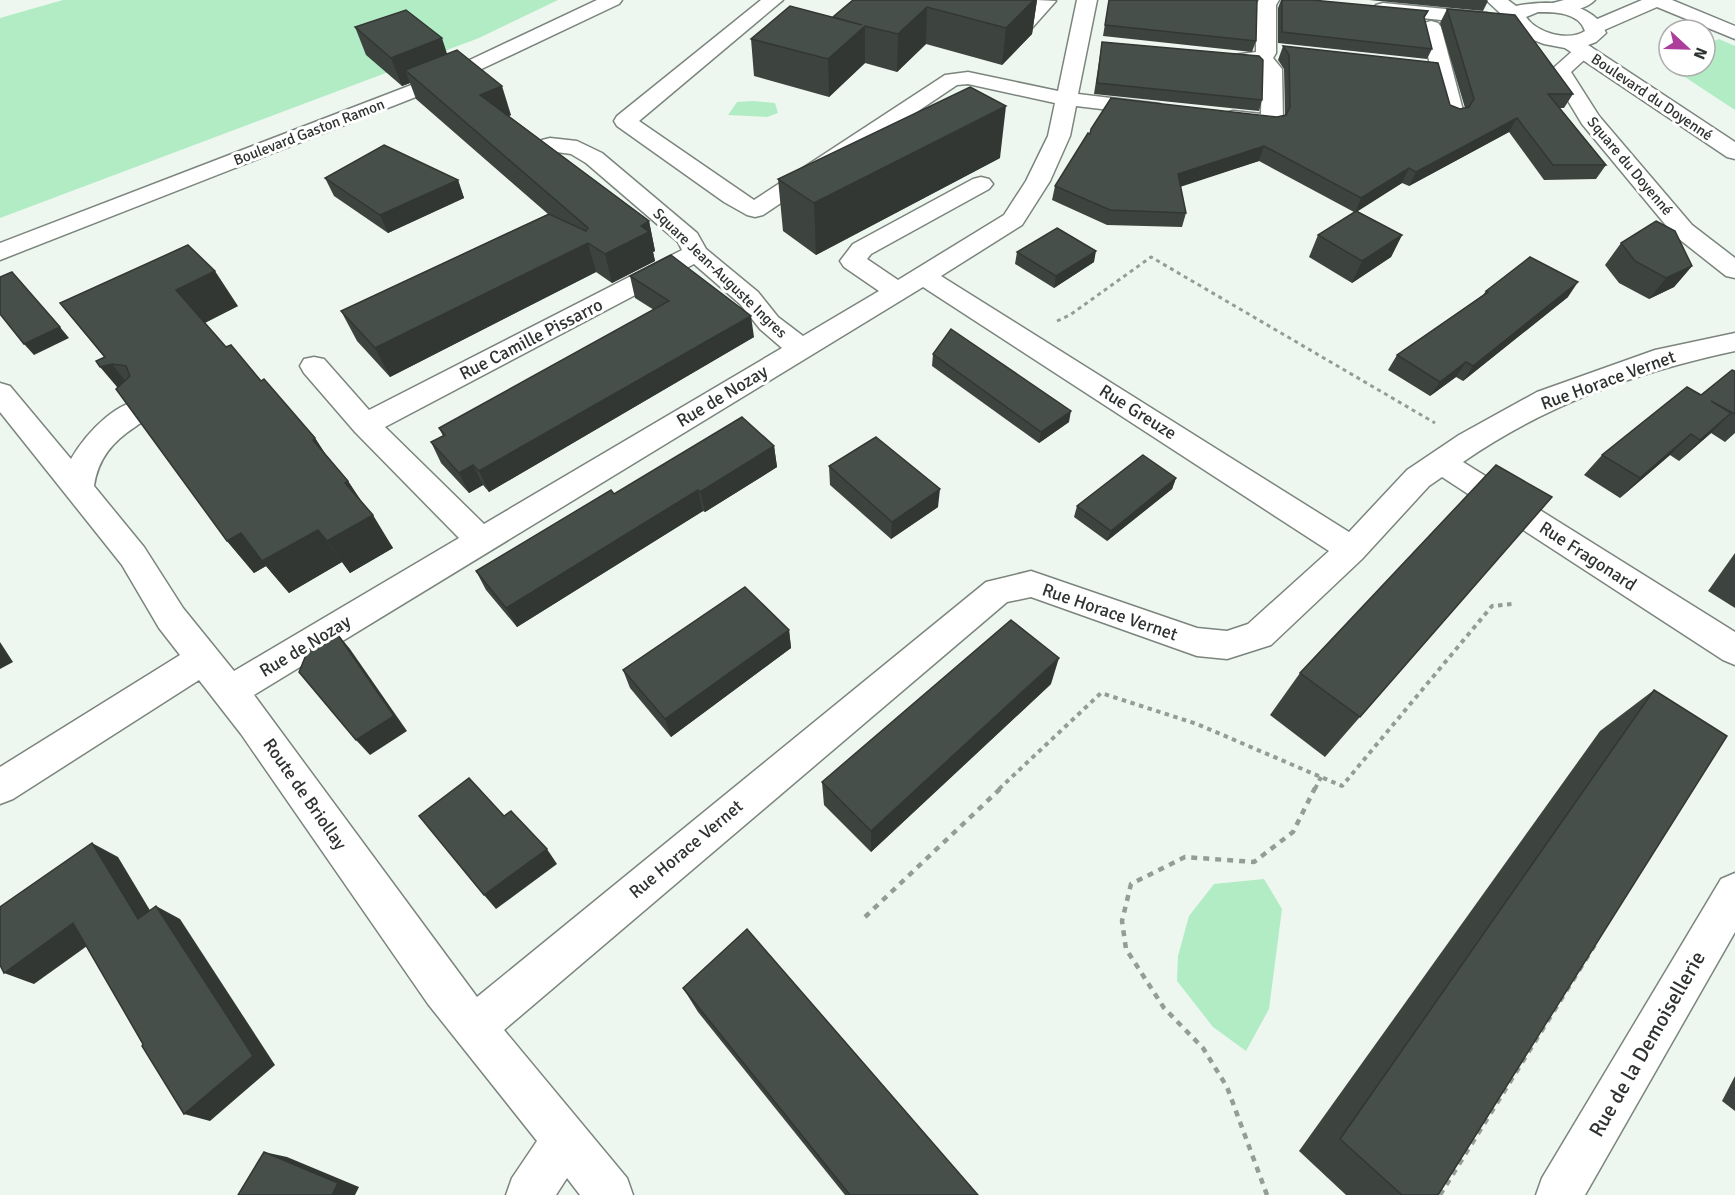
<svg xmlns="http://www.w3.org/2000/svg" width="1735" height="1195" viewBox="0 0 1735 1195" font-family="Signika,sans-serif">
<rect width="100%" height="100%" fill="#edf7ef"/>
<g fill="#b1ecc4">
<polygon points="63,0 558,0 479,38 0,218 0,18"/>
<polygon points="1719,39 1735,46 1735,110 1665,64 1669,62 1669,66 1705,66 1705,45"/>
<polygon points="753,101 775,103 778,113 767,117 728,115 737,102"/>
<polygon points="1264,879 1282,909 1269,1009 1246,1051 1213,1027 1177,981 1178,956 1189,916 1214,884"/>
</g>
<g fill="none" stroke-linecap="round" stroke-linejoin="round">
<defs>
<g id="minor">
<path d="M761 0H783L639 121 754 200 945 75 968 72 1058 91 1077 0H1097L1078 94 1152 103 1160 104 1163 109 1160 114 1152 115 1076 106 1070 136 1050 181 1022 225 941 276 1349 532 1407 470 1459 435 1537 392 1655 350 1735 333V351C1637 372 1547 404 1463 462L1735 632V665L1723 660 1442 477 1429 486 1362 559 1271 645 1227 659 1197 656 1031 597 1007 602 504 1030 627 1178 633 1195H580L567 1178 556 1195H506L512 1178 537 1141 428 1004 241 734 199 680 13 799 0 804V767L180 655 159 628 122 565 0 412V383L10 386 71 459C85 435 121 393 152 402L156 409C151 418 143 421 135 427 112 442 98 459 94 486L144 547 183 608 234 671 459 538 355 432 304 373 300 366 304 359 314 357 324 359 369 410 682 250 678 242 586 163 571 154 542 150 539 145 542 140 550 138 577 141 602 153 697 233 706 249 758 292 778 317 803 336 879 291 844 267 840 261 853 244 973 179 981 177 989 179 993 184 989 189 871 254 867 259 898 280 1004 215 1026 181 1048 136 1055 103 968 84 957 85 763 215 755 217 747 215 724 202 617 126 614 121 617 116ZM694 264 740 304 760 329 782 348 484 524 385 427ZM923 287 1329 551 1248 624 1227 631 1197 628 1031 571 986 582 477 997 254 695Z"/>
<polygon points="1036,0 1056,1 1032,28 1025,30 989,20 986,16 989,12 996,10 1021,17"/>
<path d="M1259 0H1279L1276 5V53L1273 58 1282 69 1283 122 1280 127C1264 131 1241 127 1225 123L1222 118 1225 113 1233 111 1261 114 1262 70 1256 64 1234 63 1231 59 1234 55 1256 52V5Z"/>
<path d="M1564 0H1595C1587 9 1564 14 1553 11L1550 7 1553 3Z"/>
<polygon points="1642,0 1672,0 1735,26 1735,39 1657,7 1602,31 1588,31 1585,27 1588,23"/>
<polygon points="1383,3 1487,13 1494,15 1497,19 1494,23 1487,25 1376,13 1373,9 1376,5"/>
<polygon points="1431,21 1438,23 1441,27 1464,114 1461,119 1453,121 1445,119 1442,114 1421,27 1424,23"/>
<polygon points="1584,45 1591,47 1594,51 1571,72 1599,116 1692,225 1735,258 1735,278 1726,276 1674,235 1582,124 1550,71 1577,47"/>
<polygon points="1735,873 1735,932 1585,1195 1536,1195 1542,1178 1721,879"/>
</g>
<g id="major">
<polygon points="597,0 622,0 619,4 454,82 0,260 0,243 440,74"/>
<path d="M1486 0H1508L1516 6C1546 0 1594 0 1606 33L1596 42 1588 45 1735 142V159L1727 157 1565 48 1544 44 1526 37ZM1538 12C1554 12 1579 12 1585 31 1568 42 1537 33 1526 17Z"/>
</g>
</defs>
<use href="#minor" stroke="#7b847d" stroke-width="3"/>
<use href="#major" stroke="#7b847d" stroke-width="3"/>
<polyline stroke="#949c96" stroke-width="3" stroke-dasharray="4 4" stroke-linecap="butt" points="1057,321 1070,315 1151,257 1435,423"/>
<g stroke="#949c96" stroke-width="4" stroke-dasharray="4.5 4.5" stroke-linecap="butt">
<polyline points="999,789 1101,693 1197,724 1342,786 1492,606 1512,604"/>
<polyline points="1315,789 1321,777"/>
</g>
<g stroke="#949c96" stroke-width="4.5" stroke-dasharray="6 6" stroke-linecap="butt">
<polyline points="865,917 1001,788"/>
<polyline points="1267,1195 1227,1087 1203,1048 1164,1008 1126,949 1122,921 1131,884 1185,857 1254,862 1293,832 1315,788"/>
<polyline points="1440,1195 1596,943"/>
</g>
<use href="#minor" fill="#fff" fill-rule="evenodd"/>
<use href="#major" fill="#fff" fill-rule="evenodd"/>
</g>
<g fill="#3d4440">
<polygon points="853,0 1037,0 1032,34 1002,65 926,44 897,72 865,63 829,97 754,76 751,39 833,17"/>
<polygon points="1109,0 1256,41 1252,52 1103,36"/>
<polygon points="1281,0 1312,0 1428,11 1424,19 1432,49 1427,59 1278,43 1278,8"/>
<polygon points="1369,0 1487,0 1488,1 1483,11"/>
<polygon points="1447,9 1573,94 1564,108 1560,108 1606,165 1596,179 1544,180 1509,132 1409,186 1402,183 1357,211 1402,235 1391,257 1352,283 1309,257 1318,235 1354,212 1259,161 1180,186 1186,213 1182,227 1107,225 1052,200 1055,186 1285,115 1284,69 1278,60 1283,46 1460,109 1465,108 1440,23"/>
<polygon points="355,27 447,54 511,115 509,116 649,221 655,251 653,252 655,261 612,283 596,272 390,377 357,341 341,311 548,214 416,99 410,83 402,86 366,55"/>
<polygon points="1102,42 1262,100 1259,111 1094,94"/>
<polygon points="1000,158 816,255 783,231 778,179"/>
<polygon points="325,178 458,180 464,198 388,233 334,196"/>
<polygon points="1621,243 1692,266 1674,287 1649,299 1619,283 1605,265"/>
<polygon points="1017,252 1094,262 1054,288 1015,264"/>
<polygon points="630,276 754,337 489,492 483,485 469,493 441,463 431,442 443,436 439,428 654,310 635,298"/>
<polygon points="1486,291 1568,297 1463,381 1456,377 1430,396 1388,370 1397,355 1483,295"/>
<polygon points="60,303 238,306 205,323 226,347 261,381 315,438 326,455 348,481 393,548 350,573 342,562 289,593 266,566 254,573 227,541 117,387 104,357"/>
<polygon points="933,354 1069,422 1039,443 932,366"/>
<polygon points="1735,371 1735,433 1725,442 1711,433 1679,461 1670,455 1620,498 1584,475 1602,455 1701,395"/>
<polygon points="774,446 777,467 705,512 703,511 517,627 486,590 476,571"/>
<polygon points="829,466 938,507 891,539 830,485"/>
<polygon points="1176,478 1172,489 1107,541 1074,517 1077,506"/>
<polygon points="1552,497 1325,757 1270,715 1300,673"/>
<polygon points="1735,553 1735,608 1708,591"/>
<polygon points="789,630 791,648 671,737 630,688 623,670"/>
<polygon points="1051,684 871,852 824,805 822,782"/>
<polygon points="1654,690 1402,1195 1346,1195 1299,1151 1600,731"/>
<polygon points="683,988 978,1195 845,1195 698,1012"/>
<polygon points="1735,1076 1735,1111 1722,1101"/>
</g>
<g fill="#323734">
<polygon points="1034,0 1037,0 1032,34 1002,65 1006,28"/>
<polygon points="927,7 926,44 897,72 898,34"/>
<polygon points="865,26 865,63 829,97 828,59"/>
<polygon points="442,38 451,66 405,70 410,83 402,86 391,58"/>
<polygon points="502,86 511,115 490,124 480,95"/>
<polygon points="1006,106 1000,158 816,255 814,203"/>
<polygon points="1517,118 1509,132 1409,186 1416,172"/>
<polygon points="1264,146 1259,161 1174,189 1178,174"/>
<polygon points="1409,168 1402,183 1355,213 1361,198"/>
<polygon points="458,180 464,198 388,233 380,215"/>
<polygon points="649,221 655,251 653,252 655,261 612,283 605,254 641,226"/>
<polygon points="1402,235 1391,257 1352,283 1362,261"/>
<polygon points="588,243 596,272 390,377 375,348"/>
<polygon points="1096,251 1094,262 1054,288 1056,276"/>
<polygon points="1692,266 1674,287 1649,299 1666,278"/>
<polygon points="215,271 238,306 200,325 176,290"/>
<polygon points="1578,282 1568,297 1463,381 1473,366"/>
<polygon points="751,316 754,337 489,492 479,471"/>
<polygon points="60,327 69,338 34,355 24,344"/>
<polygon points="1466,362 1456,377 1430,396 1440,382"/>
<polygon points="112,364 140,399 129,401 100,367"/>
<polygon points="1071,411 1069,422 1039,443 1041,432"/>
<polygon points="1731,413 1710,434 1679,461 1700,440"/>
<polygon points="1691,434 1670,455 1620,498 1640,478"/>
<polygon points="315,438 337,472 313,440"/>
<polygon points="774,446 777,467 705,512 700,492"/>
<polygon points="473,465 483,485 469,493 459,473"/>
<polygon points="1176,478 1172,489 1107,541 1111,531"/>
<polygon points="348,481 369,514 345,483"/>
<polygon points="940,489 938,507 891,539 892,522"/>
<polygon points="698,490 703,511 517,627 506,608"/>
<polygon points="373,515 393,548 350,573 327,541"/>
<polygon points="318,530 342,562 289,593 266,566 254,573 227,541 241,533"/>
<polygon points="789,630 791,648 671,737 665,719"/>
<polygon points="336,632 350,649 407,731 370,755 356,740"/>
<polygon points="0,642 13,662 0,669"/>
<polygon points="1059,658 1051,684 871,852 871,831"/>
<polygon points="92,843 118,857 163,932 138,919"/>
<polygon points="547,849 557,864 496,909 484,895"/>
<polygon points="156,906 180,919 275,1065 210,1121 184,1114"/>
<polygon points="73,923 101,936 34,984 4,973"/>
<polygon points="264,1152 287,1157 359,1187 355,1195 332,1195"/>
</g>
<g fill="#474f4a" stroke="#323734" stroke-width="1.5">
<polygon points="853,0 1034,0 1006,28 927,7 898,34 865,26 828,59 751,39 790,6 862,25 833,17"/>
<polygon points="1109,0 1257,0 1256,41 1105,25"/>
<polygon points="1282,0 1312,0 1428,11 1424,17 1432,49 1282,32"/>
<polygon points="1447,9 1515,15 1573,94 1548,94 1606,165 1553,165 1517,118 1416,172 1409,168 1361,198 1264,146 1178,174 1186,213 1110,210 1055,186 1088,133 1090,134 1091,129 1111,98 1277,117 1286,115 1290,107 1289,55 1283,46 1438,63 1450,105 1460,109 1469,107 1474,99"/>
<polygon points="406,10 442,38 391,58 355,27"/>
<polygon points="1102,42 1259,56 1263,60 1262,100 1097,83"/>
<polygon points="457,50 502,86 480,95 649,221 641,226 649,232 605,254 588,243 375,348 341,311 549,214 586,231 588,228 405,70"/>
<polygon points="970,87 1006,106 814,203 778,179"/>
<polygon points="384,145 458,180 380,215 325,178"/>
<polygon points="1356,211 1402,235 1362,261 1318,235"/>
<polygon points="1656,221 1675,231 1692,266 1666,278 1635,261 1621,243"/>
<polygon points="1057,228 1096,251 1056,276 1017,252"/>
<polygon points="188,245 215,271 176,290 226,347 231,345 261,381 264,379 315,438 313,440 348,481 345,483 373,515 327,541 318,530 262,561 241,533 227,541 116,389 130,376 126,366 112,364 100,367 96,361 105,357 60,303"/>
<polygon points="671,255 751,316 479,471 473,465 459,473 431,442 445,435 439,428 669,301 630,276"/>
<polygon points="1530,257 1578,282 1473,366 1466,362 1440,382 1397,355 1488,292 1486,291"/>
<polygon points="12,272 60,327 24,344 0,314 0,277"/>
<polygon points="951,329 1071,411 1041,432 933,354"/>
<polygon points="1732,370 1735,371 1735,414 1711,401 1731,413 1700,440 1691,434 1640,478 1602,455 1687,387 1701,395"/>
<polygon points="742,417 774,446 700,492 698,490 506,608 476,571 611,490 614,494"/>
<polygon points="876,437 940,489 892,522 829,466"/>
<polygon points="1143,455 1176,478 1111,531 1077,506"/>
<polygon points="1496,465 1552,497 1360,717 1300,673"/>
<polygon points="745,587 789,630 665,719 623,670"/>
<polygon points="1011,620 1059,658 871,831 822,782"/>
<polygon points="336,632 394,716 356,740 299,672 308,650"/>
<polygon points="1654,690 1727,736 1438,1195 1402,1195 1340,1139"/>
<polygon points="469,778 504,816 511,811 547,849 484,895 419,816"/>
<polygon points="92,843 138,919 156,906 253,1056 184,1114 142,1046 143,1044 73,923 4,973 0,965 0,907"/>
<polygon points="747,929 978,1195 850,1195 683,988"/>
<polygon points="264,1152 338,1183 332,1195 238,1195"/>
</g>
<g text-anchor="middle" dominant-baseline="central" stroke-width="6" stroke-linejoin="round" paint-order="stroke">
<g font-size="15" fill="#2f3330" stroke="#fff">
<text transform="translate(1652 97) rotate(34)">Boulevard du Doyenné</text>
<text transform="translate(309 132) rotate(-21)">Boulevard Gaston Ramon</text>
<text transform="translate(1630 166) rotate(50)">Square du Doyenné</text>
<text transform="translate(720 273) rotate(44)">Square Jean-Auguste Ingres</text>
</g>
<g font-size="18" fill="#2f3330" stroke="#fff">
<text transform="translate(531 339) rotate(-27)">Rue Camille Pissarro</text>
<text transform="translate(1608 380) rotate(-20)">Rue Horace Vernet</text>
<text transform="translate(722 396) rotate(-31)">Rue de Nozay</text>
<text transform="translate(1138 412) rotate(32)">Rue Greuze</text>
<text transform="translate(1588 556) rotate(33)">Rue Fragonard</text>
<text transform="translate(1110 612) rotate(19)">Rue Horace Vernet</text>
<text transform="translate(305 646) rotate(-31)">Rue de Nozay</text>
<text transform="translate(305 794) rotate(55)">Route de Briollay</text>
<text transform="translate(686 849) rotate(-40)">Rue Horace Vernet</text>
</g>
<g font-size="21" fill="#2f3330" stroke="#fff">
<text transform="translate(1647 1044) rotate(-60)">Rue de la Demoisellerie</text>
</g>
</g>
<g transform="translate(1687 48) rotate(112)"><circle r="28" fill="#ffffff" stroke="#acadac" stroke-width="1.5"/>
<path d="M0-4.5L10 22L0 15L-10 22Z" fill="#ac3d9a"/>
<text y="-9" font-size="16" font-weight="bold" text-anchor="middle" fill="#2f3330">N</text>
</g>
</svg>
